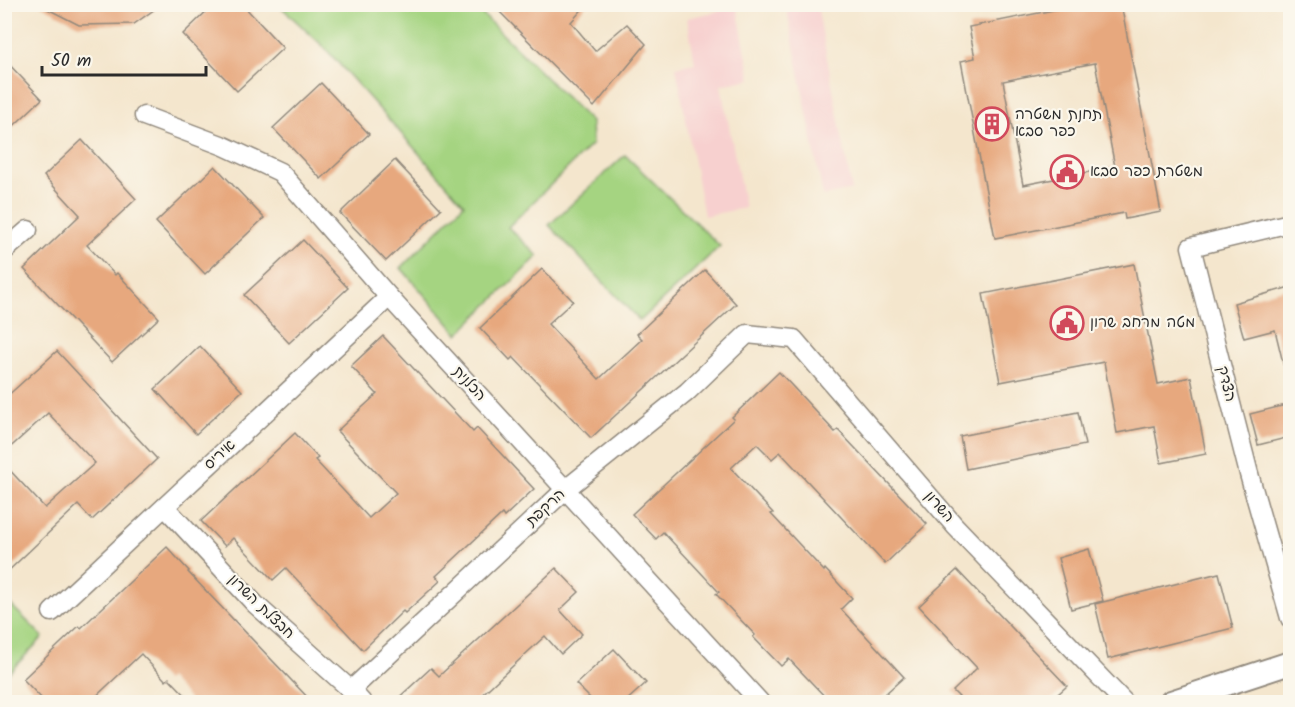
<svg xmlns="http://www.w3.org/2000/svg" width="1295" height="707" viewBox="0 0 1295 707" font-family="Kalam,'Playpen Sans Hebrew',sans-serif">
<rect width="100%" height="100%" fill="#fbf7ec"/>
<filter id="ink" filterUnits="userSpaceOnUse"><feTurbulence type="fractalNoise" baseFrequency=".0167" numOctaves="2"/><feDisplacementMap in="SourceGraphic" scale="12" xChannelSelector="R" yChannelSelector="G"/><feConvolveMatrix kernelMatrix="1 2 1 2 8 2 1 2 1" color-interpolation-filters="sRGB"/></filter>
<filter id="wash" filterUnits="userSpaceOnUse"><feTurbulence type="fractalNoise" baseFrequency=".008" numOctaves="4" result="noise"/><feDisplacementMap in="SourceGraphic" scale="24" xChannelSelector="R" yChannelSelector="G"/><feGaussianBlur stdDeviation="1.35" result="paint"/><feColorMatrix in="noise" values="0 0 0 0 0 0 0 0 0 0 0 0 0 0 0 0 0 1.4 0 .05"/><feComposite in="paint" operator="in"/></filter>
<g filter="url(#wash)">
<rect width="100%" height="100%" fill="#f4e6cd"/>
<g fill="#f7d0cf">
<polygon points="786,5 817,5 852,190 823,196"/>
<polygon points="737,7 751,79 721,85 745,208 704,216 676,67 695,63 687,18"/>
</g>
<g fill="#a5d481" stroke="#688056" stroke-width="1.5">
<polygon points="339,4 340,6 348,4 473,5 591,122 592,144 508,227 538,256 458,334 401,268 464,204 325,48 279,5"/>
<polygon points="625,155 720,246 640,321 549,225"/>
<polygon points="8,602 43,637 5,677 4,606"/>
</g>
<g id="blocks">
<g fill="#e7a87e" fill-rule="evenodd">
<polygon points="38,4 162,4 134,24 79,25"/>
<polygon points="214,4 242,4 283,48 237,91 183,34"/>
<polygon points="492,4 587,4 571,22 595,51 627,24 646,44 594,107"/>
<path d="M1083 4H1121L1161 212 1125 219 1124 213 995 238 961 61 975 58 969 27ZM1095 63 1115 167 1023 185 1003 81Z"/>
<polygon points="4,59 42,99 4,135"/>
<polygon points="321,83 369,134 321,179 273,128"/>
<polygon points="82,140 136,199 87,245 115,275 117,273 159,318 112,362 24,269 80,215 44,176"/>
<polygon points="395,160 441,209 386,261 340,213"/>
<polygon points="215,166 264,218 205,274 156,222"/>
<polygon points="303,240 348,288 289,343 244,295"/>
<polygon points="1134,264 1158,384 1191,377 1206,454 1161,463 1154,426 1117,433 1104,362 1000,382 983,294"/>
<polygon points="542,269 573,301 548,324 599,379 642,339 637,334 705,270 736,304 591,438 513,357 510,360 480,328"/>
<polygon points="1290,287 1290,366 1284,367 1275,330 1244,338 1234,303"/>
<polygon points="383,336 473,432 477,428 534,489 504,517 502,514 436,576 440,581 405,613 403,611 363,650 286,568 273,580 233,538 225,546 201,521 295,433 318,458 315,460 369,518 396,493 337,431 377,394 351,366"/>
<polygon points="200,346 242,391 196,434 155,389"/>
<polygon points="57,351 157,459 92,520 78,505 4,575 4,464 45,508 95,463 48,413 4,453 4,399"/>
<polygon points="779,372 835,432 838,430 927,524 885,564 780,452 772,459 757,444 731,468 773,513 771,514 824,571 825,569 852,598 841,609 904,677 876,702 830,702 789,659 781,666 753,637 755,635 716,594 719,592 663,532 656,539 632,514 734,419 732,417"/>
<polygon points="1290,404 1290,437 1258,445 1250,414"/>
<polygon points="1078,412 1085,445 966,469 960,436"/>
<polygon points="167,547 189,571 188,572 312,702 192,702 169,678 166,681 141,654 90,702 45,702 23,679 79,626 81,628"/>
<polygon points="1089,549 1103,601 1071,609 1058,558"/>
<polygon points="556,568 579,592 560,610 582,634 561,654 545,636 474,702 394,702 431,668 439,676"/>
<polygon points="957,570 1067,686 1049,702 964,702 953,691 977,668 919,606"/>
<polygon points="1219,573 1233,628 1108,659 1095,604"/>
<polygon points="614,649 646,683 625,702 594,702 576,684"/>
</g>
</g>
</g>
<g filter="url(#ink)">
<use href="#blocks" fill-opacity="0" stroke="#90887c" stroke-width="1.5"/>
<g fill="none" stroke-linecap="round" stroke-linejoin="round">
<defs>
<g id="minor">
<polyline points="144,116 224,146 280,172 389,297 760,702"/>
<polyline points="1290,223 1191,247 1249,474 1290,618"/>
<polyline points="4,251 28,230"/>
<polyline points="165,507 255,604 351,690 362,702"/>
<polyline points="52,612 389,297"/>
<polyline points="351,690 566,489 687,392 747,334 794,339 955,526 1124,702"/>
</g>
<polyline id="tertiary" points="1171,702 1290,663"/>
</defs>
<use href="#minor" stroke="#90887c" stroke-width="21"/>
<use href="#tertiary" stroke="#90887c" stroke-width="26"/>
<use href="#minor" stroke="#fff" stroke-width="18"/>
<use href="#tertiary" stroke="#fff" stroke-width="22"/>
</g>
</g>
<defs>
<symbol id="building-ring" viewBox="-11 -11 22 22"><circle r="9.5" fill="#fbf7ec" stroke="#d1495b" stroke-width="1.5"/><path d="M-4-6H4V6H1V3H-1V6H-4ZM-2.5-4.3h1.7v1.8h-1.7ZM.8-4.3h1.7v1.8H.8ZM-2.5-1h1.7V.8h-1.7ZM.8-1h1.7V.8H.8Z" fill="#d1495b"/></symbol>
<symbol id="civic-ring" viewBox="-11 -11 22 22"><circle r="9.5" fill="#fbf7ec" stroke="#d1495b" stroke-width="1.5"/><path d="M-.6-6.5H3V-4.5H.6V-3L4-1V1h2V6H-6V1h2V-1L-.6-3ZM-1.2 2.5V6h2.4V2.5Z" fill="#d1495b"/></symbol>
</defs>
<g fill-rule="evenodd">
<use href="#building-ring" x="973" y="105" width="38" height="38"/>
<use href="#civic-ring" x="1048" y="153" width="38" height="38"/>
<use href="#civic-ring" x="1048" y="304" width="38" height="38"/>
</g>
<g text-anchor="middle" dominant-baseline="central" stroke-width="4.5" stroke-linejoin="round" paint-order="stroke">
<g font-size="15" fill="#2b2b2b" stroke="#fbf7ec" text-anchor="start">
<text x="1015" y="115">תחנת משטרה<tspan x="1015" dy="17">כפר סבא</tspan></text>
<text x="1090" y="172">משטרת כפר סבא</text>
<text x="1090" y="323">מטה מרחב שרון</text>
</g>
<g font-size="15" fill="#2b2b2b" stroke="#fbf7ec">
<text transform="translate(469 384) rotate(47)">הכלנית</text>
<text transform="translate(1226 384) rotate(76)">הצדק</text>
<text transform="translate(220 455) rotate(-43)">איריס</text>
<text transform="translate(939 507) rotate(49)">השרון</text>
<text transform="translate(546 508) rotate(-43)">הרקפת</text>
<text transform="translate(261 607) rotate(44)">חבצלת השרון</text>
</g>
</g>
<rect width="1295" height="707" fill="none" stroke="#fbf7ec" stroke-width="24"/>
<path d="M42 66v9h164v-9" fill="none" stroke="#2b2b2b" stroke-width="3"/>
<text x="51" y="66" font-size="18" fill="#2b2b2b" stroke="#fbf7ec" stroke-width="4.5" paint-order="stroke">50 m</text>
</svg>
